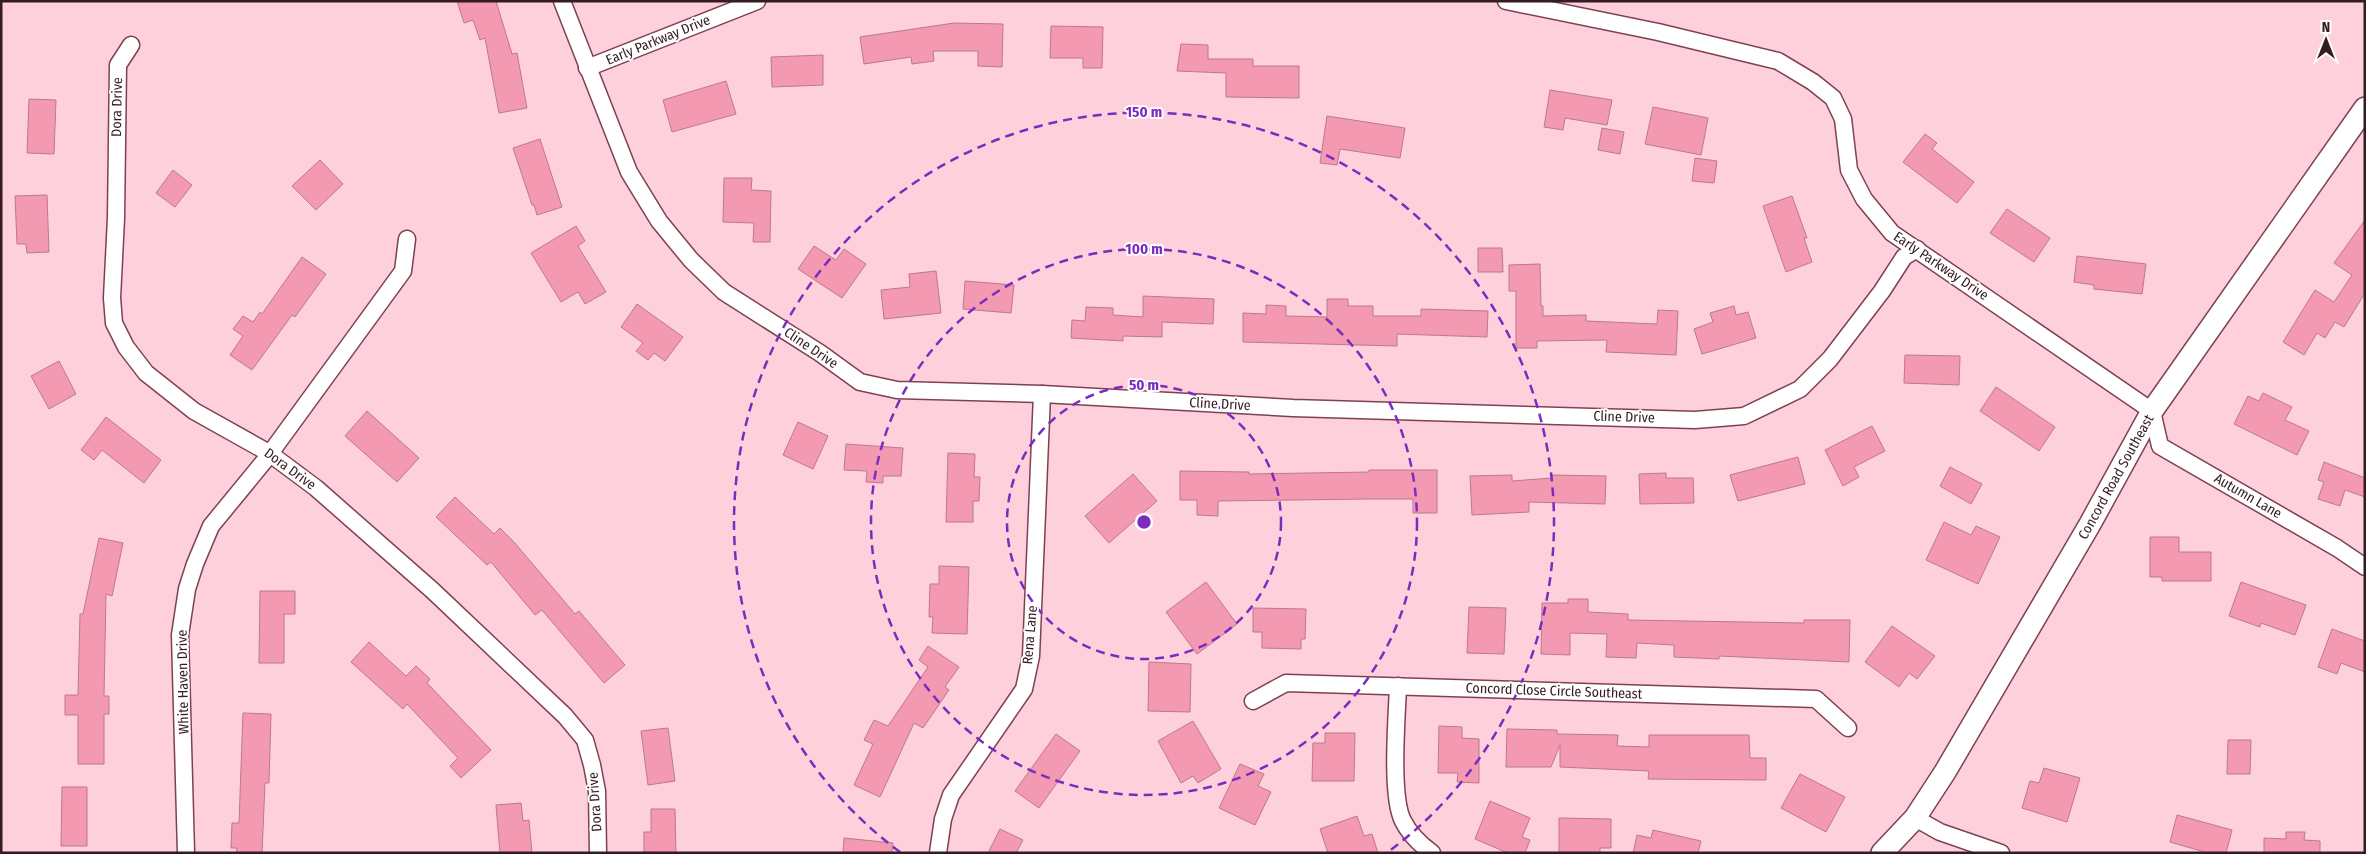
<svg xmlns="http://www.w3.org/2000/svg" width="2366" height="854" viewBox="0 0 2366 854" font-family="'Fira Sans Condensed',sans-serif">
<rect width="100%" height="100%" fill="#fdd0db"/>
<g fill="#f499b2" stroke="#bc798b">
<polygon points="457,1 496,1 512,54 517,53 527,108 499,113 485,38 480,40 473,20 464,23"/>
<polygon points="954,23 1003,24 1002,67 978,66 978,51 933,51 934,61 912,64 911,57 864,64 860,37"/>
<polygon points="1051,26 1103,27 1102,68 1083,68 1083,58 1050,58"/>
<polygon points="1181,44 1208,45 1208,59 1253,59 1253,66 1299,66 1299,98 1226,97 1226,73 1177,71"/>
<polygon points="823,55 823,85 772,87 771,57"/>
<polygon points="726,81 736,114 672,132 663,100"/>
<polygon points="1550,90 1612,100 1607,125 1565,118 1563,130 1544,127"/>
<polygon points="29,99 56,100 54,154 27,153"/>
<polygon points="1653,107 1708,118 1701,155 1645,144"/>
<polygon points="1327,116 1405,128 1400,158 1340,149 1337,165 1320,163"/>
<polygon points="1602,128 1624,132 1620,154 1598,150"/>
<polygon points="1925,134 1937,143 1932,149 1974,182 1957,203 1903,162"/>
<polygon points="540,139 562,207 537,215 534,205 532,205 513,148"/>
<polygon points="1695,158 1717,161 1714,183 1692,181"/>
<polygon points="320,160 343,184 316,210 292,186"/>
<polygon points="173,170 192,185 175,207 156,193"/>
<polygon points="724,178 752,178 751,190 771,191 770,242 753,242 754,223 723,222"/>
<polygon points="47,195 49,252 27,253 26,244 17,244 15,196"/>
<polygon points="1792,196 1807,238 1804,238 1812,262 1786,272 1763,206"/>
<polygon points="2007,209 2050,238 2034,262 1990,233"/>
<polygon points="2365,220 2365,293 2344,327 2335,322 2325,338 2317,333 2304,355 2283,342 2315,290 2334,302 2352,275 2334,263"/>
<polygon points="576,226 585,241 578,246 606,292 585,304 578,292 561,302 531,253"/>
<polygon points="814,246 836,260 844,249 866,264 842,298 798,269"/>
<polygon points="1478,248 1502,248 1503,272 1478,272"/>
<polygon points="2077,256 2146,264 2142,294 2094,289 2094,285 2074,282"/>
<polygon points="302,257 326,274 295,317 292,315 252,370 230,355 243,336 233,329 243,316 253,322 260,312 262,314"/>
<polygon points="1540,264 1541,306 1543,306 1543,316 1586,315 1586,321 1657,324 1658,310 1678,311 1676,355 1606,352 1607,340 1537,341 1537,348 1516,348 1516,291 1509,291 1509,265"/>
<polygon points="936,271 941,313 884,319 881,290 910,287 909,274"/>
<polygon points="965,281 1014,285 1011,313 963,309"/>
<polygon points="1143,296 1214,299 1213,324 1162,322 1162,337 1123,336 1123,341 1071,338 1072,320 1085,321 1086,307 1113,308 1113,315 1143,317"/>
<polygon points="1327,299 1348,299 1348,306 1373,306 1373,316 1421,316 1421,309 1488,311 1487,337 1397,334 1397,346 1243,342 1243,313 1266,314 1266,305 1286,306 1286,316 1327,317"/>
<polygon points="637,304 683,337 665,361 654,353 648,360 636,351 643,343 621,327"/>
<polygon points="1734,306 1736,315 1748,312 1756,338 1702,354 1694,329 1713,322 1710,313"/>
<polygon points="1905,355 1960,356 1959,385 1904,383"/>
<polygon points="59,361 76,394 49,409 31,376"/>
<polygon points="1996,387 2055,427 2039,451 1980,411"/>
<polygon points="2263,393 2292,407 2285,420 2309,431 2297,455 2234,424 2248,396 2259,401"/>
<polygon points="367,411 419,458 397,482 345,436"/>
<polygon points="106,417 161,460 144,483 102,450 94,460 81,450"/>
<polygon points="798,422 828,436 813,469 783,455"/>
<polygon points="1872,426 1885,451 1854,467 1859,477 1843,486 1825,450"/>
<polygon points="846,444 903,448 901,476 883,476 883,483 866,482 867,471 844,470"/>
<polygon points="948,453 975,454 974,477 980,477 979,501 973,501 973,522 946,522"/>
<polygon points="1798,457 1805,484 1738,501 1730,475"/>
<polygon points="2324,462 2365,478 2365,497 2345,490 2340,506 2318,499 2324,482 2318,480"/>
<polygon points="1950,467 1982,484 1971,504 1940,486"/>
<polygon points="1369,470 1437,470 1437,513 1413,513 1413,499 1369,499 1218,501 1218,516 1197,515 1197,500 1180,500 1180,471 1249,472 1249,474 1369,472"/>
<polygon points="1666,473 1666,478 1693,478 1694,503 1640,504 1639,474"/>
<polygon points="1133,474 1157,501 1109,543 1085,516"/>
<polygon points="1512,475 1512,481 1552,478 1552,475 1606,476 1605,504 1529,502 1529,512 1472,515 1470,476"/>
<polygon points="455,497 494,534 500,528 514,542 575,614 579,611 625,665 604,683 542,610 535,615 491,562 487,565 436,517"/>
<polygon points="1944,522 1971,535 1976,526 2000,537 1978,584 1926,560"/>
<polygon points="2150,537 2179,537 2179,552 2211,552 2211,581 2162,581 2162,577 2150,577"/>
<polygon points="99,538 123,543 112,596 106,594 104,696 109,696 109,714 104,714 104,764 78,764 78,715 65,715 65,695 78,695 80,614 83,614"/>
<polygon points="939,566 969,567 967,634 932,633 933,617 929,617 930,584 939,584"/>
<polygon points="1206,582 1237,624 1197,654 1166,612"/>
<polygon points="2241,582 2306,605 2295,635 2261,623 2260,627 2229,616"/>
<polygon points="260,591 295,591 295,614 284,614 284,663 259,663"/>
<polygon points="1568,599 1588,599 1588,612 1628,614 1628,620 1804,623 1804,620 1850,620 1849,662 1719,656 1719,659 1674,657 1674,645 1637,643 1636,658 1606,657 1607,634 1570,633 1570,655 1541,654 1542,603 1568,603"/>
<polygon points="1469,607 1506,608 1504,654 1467,653"/>
<polygon points="1253,608 1306,609 1305,639 1301,639 1301,649 1262,648 1262,632 1253,632"/>
<polygon points="1892,626 1935,656 1917,679 1909,673 1899,687 1865,662"/>
<polygon points="2332,629 2365,641 2365,672 2341,663 2337,674 2318,667"/>
<polygon points="369,642 406,676 416,666 430,679 427,683 491,750 461,778 450,766 458,758 407,704 403,709 351,662"/>
<polygon points="928,646 959,667 945,687 949,690 923,728 914,723 880,797 854,785 873,744 864,740 874,720 888,726 928,667 919,660"/>
<polygon points="1149,662 1191,664 1190,712 1148,711"/>
<polygon points="243,713 271,714 269,783 265,783 262,853 236,853 237,848 231,848 232,823 239,823"/>
<polygon points="1193,721 1221,769 1198,783 1193,776 1181,783 1158,741"/>
<polygon points="1439,726 1462,727 1462,738 1479,739 1479,783 1457,782 1458,773 1438,773"/>
<polygon points="668,728 675,781 648,785 641,731"/>
<polygon points="1507,729 1557,730 1557,734 1618,735 1617,746 1649,747 1649,735 1749,735 1750,758 1766,758 1766,780 1648,779 1649,771 1560,767 1560,745 1551,767 1506,767"/>
<polygon points="1325,733 1355,733 1354,781 1312,781 1313,743 1325,743"/>
<polygon points="1056,734 1080,751 1039,808 1015,791"/>
<polygon points="2228,740 2251,740 2250,774 2227,774"/>
<polygon points="1240,764 1264,774 1258,786 1271,792 1255,825 1219,808"/>
<polygon points="2044,768 2080,778 2067,822 2022,808 2030,781 2039,783"/>
<polygon points="1800,774 1845,797 1826,832 1781,808"/>
<polygon points="62,787 87,787 87,846 61,846"/>
<polygon points="1490,801 1530,818 1522,837 1530,840 1525,853 1508,853 1475,839"/>
<polygon points="521,803 523,821 529,820 532,853 500,853 496,805"/>
<polygon points="651,809 675,809 676,853 644,852 644,832 651,832"/>
<polygon points="2177,815 2232,830 2226,853 2208,853 2170,842"/>
<polygon points="1357,816 1364,836 1372,834 1378,853 1328,853 1320,829"/>
<polygon points="1559,818 1611,819 1611,848 1600,848 1600,853 1559,853"/>
<polygon points="1000,829 1023,840 1016,853 988,853"/>
<polygon points="1653,830 1701,841 1698,853 1633,853 1637,835 1651,838"/>
<polygon points="2286,832 2305,832 2304,840 2320,841 2320,853 2264,853 2264,838 2286,839"/>
<polygon points="844,838 893,843 892,853 843,853"/>
</g>
<g fill="none" stroke-linecap="round" stroke-linejoin="round">
<defs>
<g id="minor">
<polyline points="562,1 629,172 659,221 691,260 724,292 820,353 860,382 897,390 1042,394 1293,408 1695,420 1744,416 1800,389 1830,359 1882,291 1904,257 1917,249"/>
<polyline points="1506,1 1658,32 1778,61 1813,82 1833,98 1843,119 1849,170 1864,199 1892,233 2152,411 2160,446 2337,548 2365,567"/>
<polyline points="131,45 118,65 116,218 112,298 114,323 126,347 146,373 194,411 269,453 316,488 432,590 565,716 585,740 592,765 597,791 598,853"/>
<polyline points="587,68 757,1"/>
<path d="M1398 686C1397 716 1390 796 1403 821 1409 833 1421 845 1432 853"/>
<polyline points="1253,701 1286,683 1816,699 1848,728"/>
<polyline points="1915,818 1940,832 2001,853"/>
<polyline points="186,853 180,635 187,589 195,564 211,526 266,459 403,271 407,239"/>
<polyline points="938,853 943,819 951,795 1024,689 1031,656 1042,394"/>
</g>
<polyline id="tertiary" points="1882,853 1915,818 1945,772 2090,524 2152,411 2365,108"/>
</defs>
<use href="#minor" stroke="#7e4153" stroke-width="19"/>
<use href="#tertiary" stroke="#7e4153" stroke-width="24"/>
<use href="#minor" stroke="#fff" stroke-width="16"/>
<use href="#tertiary" stroke="#fff" stroke-width="21"/>
</g>
<g fill="none" stroke="#7b2cbf" stroke-width="2.5" stroke-dasharray="9 6">
<circle cx="1144" cy="522" r="137"/>
<circle cx="1144" cy="522" r="273"/>
<path d="M900 852A410 410 0 1 1 1388 852"/>
</g>
<g text-anchor="middle" dominant-baseline="central" stroke-width="4" stroke-linejoin="round" paint-order="stroke">
<g font-size="14" fill="#351b22" stroke="#fefefe">
<text transform="translate(658 40) rotate(-22)">Early Parkway Drive</text>
<text transform="translate(117 107) rotate(-89)">Dora Drive</text>
<text transform="translate(1941 266) rotate(34)">Early Parkway Drive</text>
<text transform="translate(811 348) rotate(34)">Cline Drive</text>
<text transform="translate(1220 404) rotate(3)">Cline Drive</text>
<text transform="translate(1624 417) rotate(2)">Cline Drive</text>
<text transform="translate(290 469) rotate(36)">Dora Drive</text>
<text transform="translate(2116 477) rotate(-61)">Concord Road Southeast</text>
<text transform="translate(2248 496) rotate(30)">Autumn Lane</text>
<text transform="translate(1030 635) rotate(-85)">Rena Lane</text>
<text transform="translate(183 682) rotate(-91)">White Haven Drive</text>
<text transform="translate(1554 691) rotate(2)">Concord Close Circle Southeast</text>
<text transform="translate(595 802) rotate(-94)">Dora Drive</text>
</g>
</g>
<circle cx="1144" cy="522" r="8" fill="#7b2cbf" stroke="#fefefe" stroke-width="2.5"/>
<g font-size="15" text-anchor="middle" font-weight="bold" fill="#7b2cbf" stroke="#fefefe" stroke-width="4" stroke-linejoin="round" paint-order="stroke">
<text x="1144" y="117">150 m</text>
<text x="1144" y="254">100 m</text>
<text x="1144" y="390">50 m</text>
</g>
<rect width="2366" height="854" fill="none" stroke="#351b22" stroke-width="5"/>
<g transform="translate(2326 40)" stroke="#fefefe" stroke-width="4" paint-order="stroke">
<path d="M0-4L9 19L0 12L-9 19Z" fill="#351b22"/>
<text y="-8" font-size="14" font-weight="bold" text-anchor="middle" fill="#351b22">N</text>
</g>
</svg>
